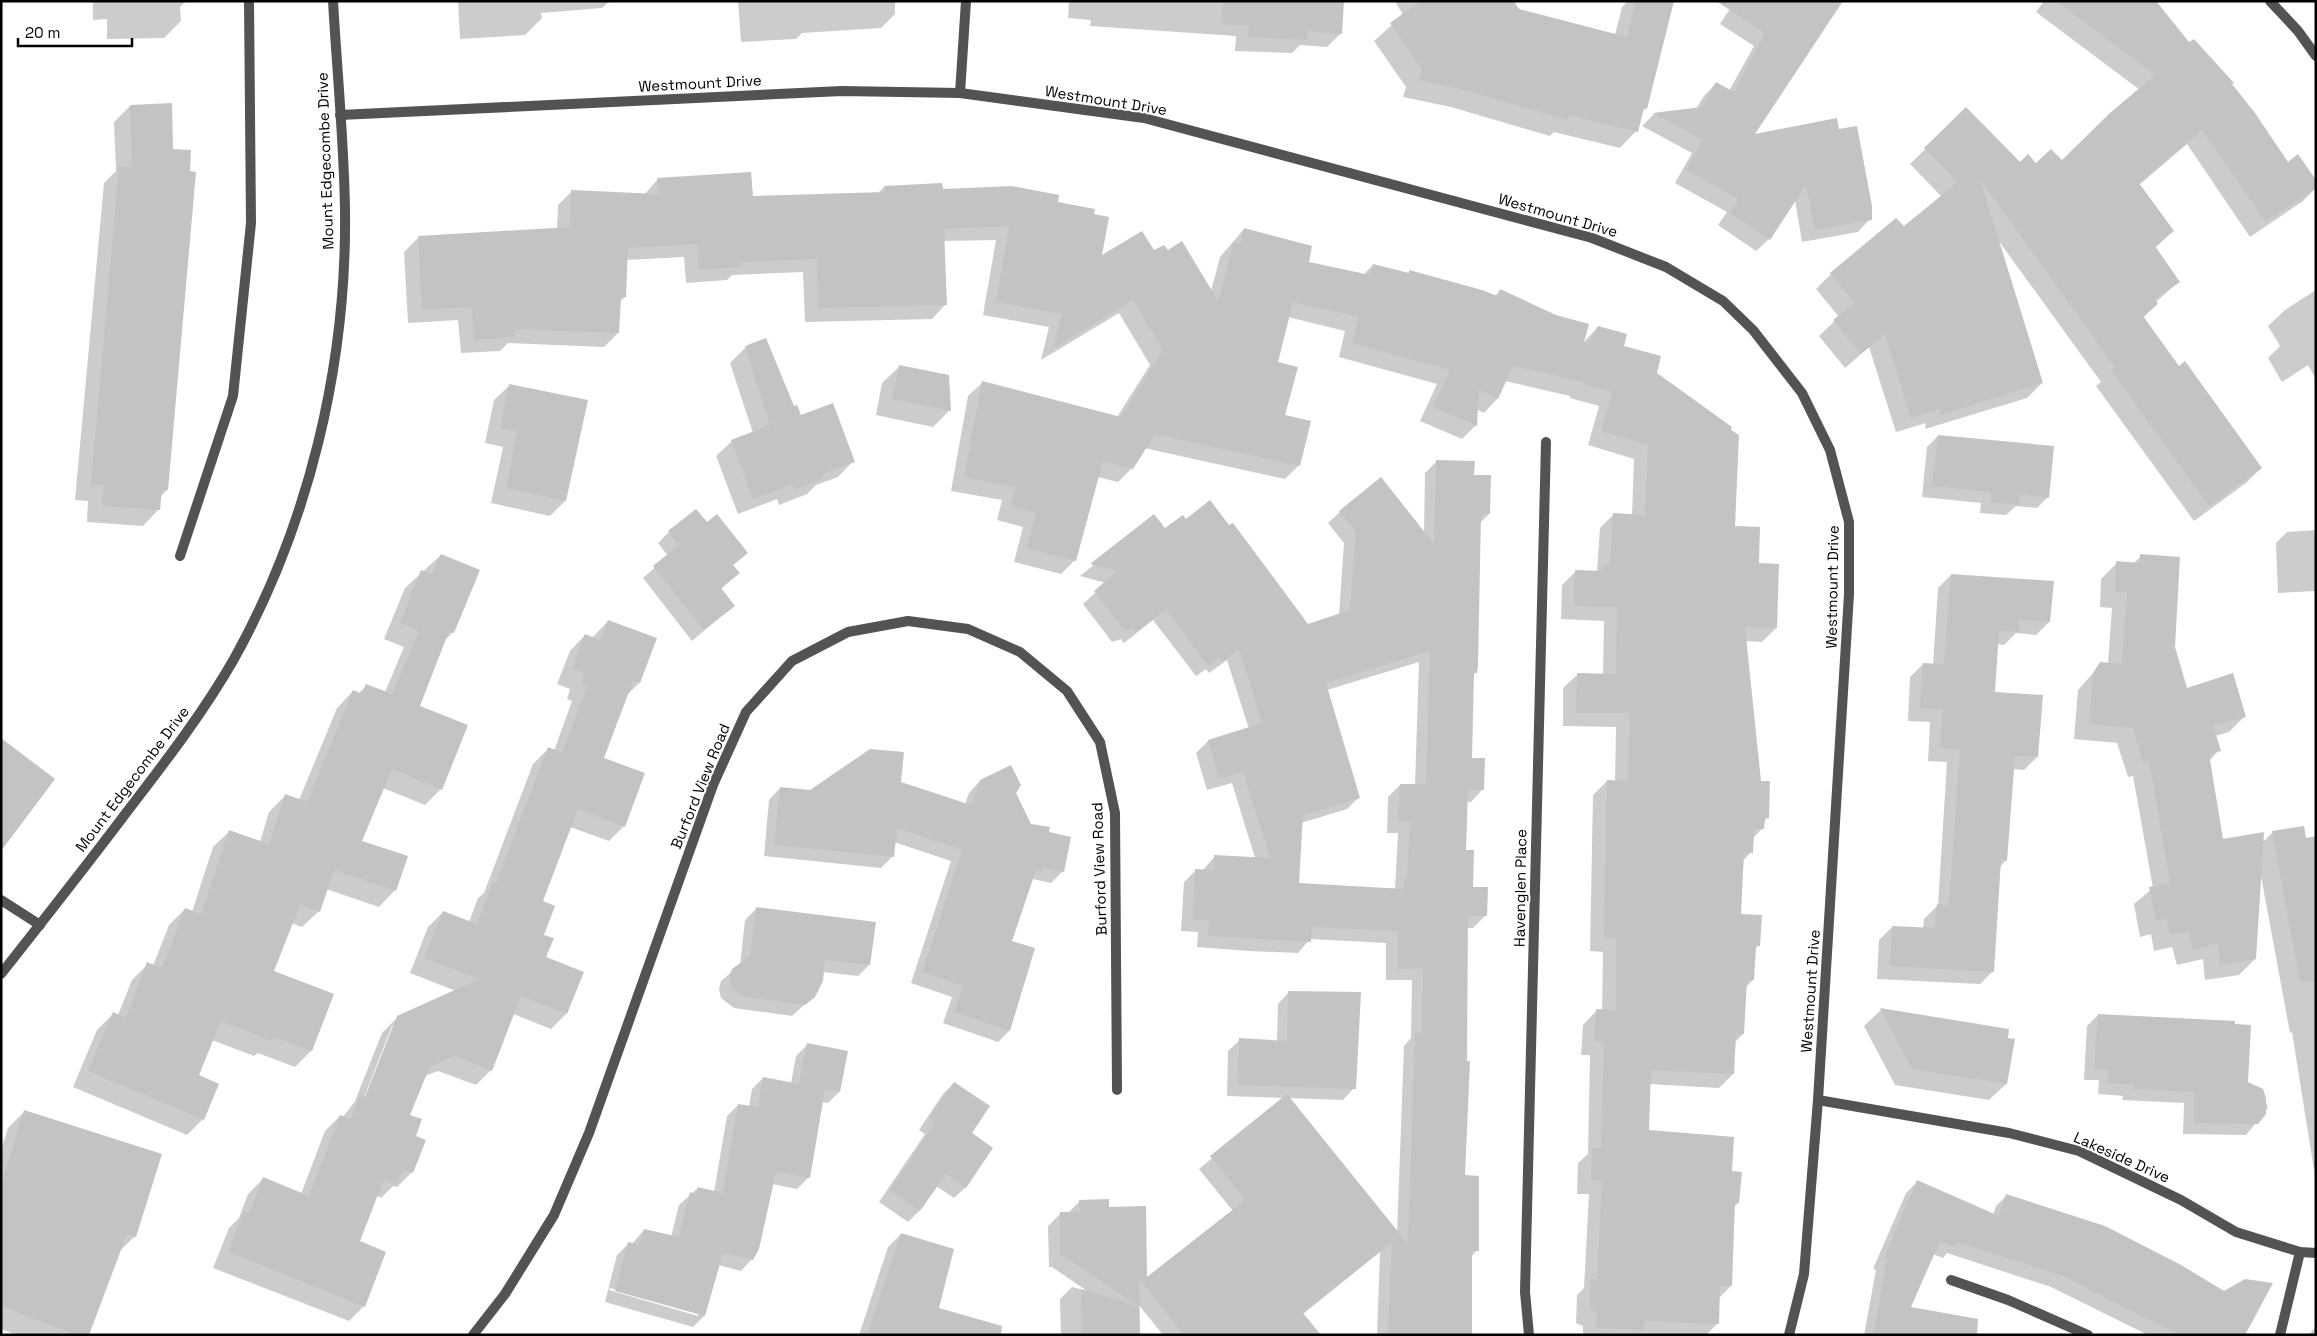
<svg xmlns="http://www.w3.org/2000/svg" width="2317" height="1336" viewBox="0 0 2317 1336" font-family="'Space Grotesk',sans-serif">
<rect width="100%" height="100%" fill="#fff"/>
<g fill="#0003" fill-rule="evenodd">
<polygon points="93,1 186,1 180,7 181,21 164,38 107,39 107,19 93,20"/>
<polygon points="458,1 610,1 602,8 541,13 542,18 525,35 460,39"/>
<polygon points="738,1 895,1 895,14 881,28 802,33 796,39 741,42"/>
<polygon points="1069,1 1343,1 1341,33 1327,47 1300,45 1292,53 1235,51 1236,36 1090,26 1091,20 1068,18"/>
<polygon points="1395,1 1512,1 1518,10 1615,35 1622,7 1628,1 1673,1 1645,109 1641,113 1636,131 1620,148 1554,132 1550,136 1451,107 1403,97 1406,87 1374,41 1403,15"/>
<polygon points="1735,1 1835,1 1753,135 1838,130 1870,219 1858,232 1802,242 1795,200 1769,239 1756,251 1718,225 1727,212 1675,183 1692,153 1642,126 1654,114 1696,109 1704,96 1716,83 1729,91 1754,46 1720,24"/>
<polygon points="2044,1 2156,1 2189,44 2230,85 2288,163 2316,188 2303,201 2250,237 2187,144 2139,185 2173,231 2155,248 2178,282 2156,302 2157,304 2143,318 2179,367 2261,468 2246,483 2194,521 2096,386 2101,382 1998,240 2042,383 2027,398 1925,429 1926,423 1896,432 1869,347 1845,368 1819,336 1839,317 1816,289 1831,274 1903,228 1942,197 1910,164 1966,109 2020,164 2036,165 2062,161 2140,90 2036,12"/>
<polygon points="130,106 172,150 167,490 160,497 159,509 143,526 87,522 88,501 75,500 104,183 116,171 114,122"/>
<polygon points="658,179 752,197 878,193 884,187 942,190 1057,203 1093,215 1101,257 1168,252 1211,291 1220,257 1244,229 1307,262 1363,275 1373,265 1407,274 1410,272 1494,297 1501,290 1583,343 1598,327 1655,374 1734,527 1758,564 1776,628 1762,642 1745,641 1760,783 1768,817 1763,822 1763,828 1752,839 1751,852 1743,861 1740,915 1759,945 1755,949 1753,980 1745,988 1743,1034 1735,1042 1733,1074 1719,1088 1649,1084 1648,1131 1731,1172 1738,1203 1733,1208 1731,1286 1719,1298 1718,1323 1706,1335 1583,1335 1583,1326 1576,1323 1577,1295 1584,1288 1589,1194 1577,1194 1578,1163 1588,1154 1590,1055 1581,1055 1583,1025 1596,1011 1602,1011 1603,952 1590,951 1593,795 1607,781 1615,781 1616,727 1563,726 1563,688 1577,675 1603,675 1604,621 1561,619 1562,585 1576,571 1597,572 1600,528 1614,514 1632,515 1634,459 1588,445 1599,406 1570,398 1570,396 1505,381 1497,399 1484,413 1476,409 1476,425 1462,439 1420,421 1437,384 1339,357 1345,331 1288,317 1277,363 1284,416 1299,465 1285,479 1144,448 1132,468 1118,482 1098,477 1075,560 1061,574 1014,562 1023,527 997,520 1002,500 951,491 968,396 982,383 1117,417 1150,365 1119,313 1041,360 1049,327 983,315 996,240 943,241 945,305 932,319 805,322 803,272 732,275 727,280 686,283 684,257 626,260 625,297 619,302 618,333 604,347 508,343 500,351 461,353 458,320 408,323 404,252 418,238 557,229 558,205 572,191 644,195"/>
<polygon points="2316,290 2316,379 2308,365 2282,382 2268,358 2280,346 2268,326 2285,310"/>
<polygon points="746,347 800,417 853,461 838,477 816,485 807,494 779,505 777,499 738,514 716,456 732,441 753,433 730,363"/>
<polygon points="899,367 950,410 933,427 876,415 882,383"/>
<polygon points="510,385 565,501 550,516 491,503 503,447 485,443 494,400"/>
<polygon points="1938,436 2048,497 2037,508 2016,506 2006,515 1980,513 1981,503 1922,497 1927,447"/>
<path d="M1437 461 1473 476 1489 514 1480 523 1476 672 1472 676 1471 759 1482 790 1471 802H1466L1465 851 1472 888 1485 916 1473 928H1467L1463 1177 1477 1250 1471 1257V1335H1377L1380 1252 1303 1314 1319 1335H1163L1138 1304 1139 1335H1061L1060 1299 1072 1287 1087 1291 1052 1267H1049L1048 1226 1060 1214 1068 1213 1080 1201 1108 1208 1145 1280 1233 1211 1199 1169 1284 1098 1227 1096 1228 1051 1240 1040 1277 1042 1278 1004 1289 992 1354 1088 1343 1100 1288 1098 1397 1233 1404 1046 1411 1038 1412 980H1386V943L1310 939 1298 953 1249 951 1197 947 1198 932 1181 931 1184 882 1196 870H1203L1215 856 1255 858 1232 783 1207 790 1196 753 1208 741 1249 729 1227 660 1209 673 1206 669 1196 676 1153 620 1124 643 1121 639 1112 642 1083 604 1106 583 1080 576 1154 516 1165 530 1308 626 1339 615 1344 543 1328 523 1340 512 1424 532 1425 473ZM1419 662 1415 785H1400L1388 797 1387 833H1398L1395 889 1298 884 1301 823 1347 809 1359 797 1327 690Z"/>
<polygon points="707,524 746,553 732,566 738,573 721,589 733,606 692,641 643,578 668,556 658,543 669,532"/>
<polygon points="2316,530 2316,591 2278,593 2276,543 2287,532"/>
<polygon points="441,555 453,632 444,641 419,706 441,789 425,805 383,788 361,842 395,890 379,907 326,889 319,911 302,927 291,923 273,971 311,1051 295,1067 258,1053 254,1056 212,1040 197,1076 203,1119 187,1135 73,1087 97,1030 113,1014 118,1015 132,980 148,964 153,966 169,925 185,909 192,912 213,847 230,831 260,842 269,812 285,796 299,800 337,708 353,691 358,694 367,685 385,692 404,647 384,639 405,588"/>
<polygon points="2141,556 2186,690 2245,716 2229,732 2215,736 2219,750 2209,761 2222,840 2262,843 2273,832 2305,840 2316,838 2316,1169 2314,1170 2292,1032 2290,1033 2261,876 2255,959 2239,975 2205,980 2203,959 2177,965 2172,947 2154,951 2151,934 2140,937 2134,904 2153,888 2133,776 2128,777 2117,743 2074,739 2078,690 2101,664 2108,664 2112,608 2100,607 2101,579 2117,563 2133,564"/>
<polygon points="1951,575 2049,622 2036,635 2016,633 2004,645 1997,644 1994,693 2037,757 2024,770 2013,769 2006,860 1999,868 1993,971 1980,984 1877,979 1879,940 1892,927 1923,929 1924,919 1938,905 1947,762 1928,761 1930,722 1908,721 1910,677 1923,664 1933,665 1938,588"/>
<path d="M608 621 655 639 639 683 626 696 602 759 624 826 609 841 570 827 542 902 545 957 566 1014 551 1029 513 1014 491 1070 476 1085 438 1071 425 1076 409 1115 414 1137 412 1172 397 1187 393 1186 381 1198 377 1196 359 1242 364 1306 349 1321 213 1268 229 1228 239 1218 248 1194 263 1179 301 1194 325 1131 340 1116 343 1117 355 1101 382 1033 398 1017 456 991 410 973 428 927 443 912 469 922 478 898 484 893 533 764 548 749 554 751 572 701 567 699 570 689 557 684 570 651 585 635 592 638ZM392 1026H395L364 1104 362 1103Z"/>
<polygon points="980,781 1015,793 1030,825 1047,833 1063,871 1051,883 1033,879 1031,881 1011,942 1009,1031 998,1042 943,1023 952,997 911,983 951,861 894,842 893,856 881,868 764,856 769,800 780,788 811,792 900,783 965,804 969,793"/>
<polygon points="756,909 869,965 858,976 823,972 814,996 792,1016 734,1008 721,998 719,989 721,981 740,965 745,920"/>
<polygon points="1881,1010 2008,1030 2006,1084 1989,1100 1895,1085 1864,1026"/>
<polygon points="2098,1015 2262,1090 2268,1108 2246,1135 2183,1134 2184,1103 2122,1100 2123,1096 2098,1094 2099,1080 2084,1080 2087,1026"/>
<path d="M807 1045 839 1092 828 1103 822 1102 808 1178 797 1189 772 1184 752 1259 741 1271 718 1265 704 1316 693 1327 605 1302 617 1255 628 1244H632L644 1230 671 1237 679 1205 698 1188 714 1192 727 1116 738 1105 749 1107 752 1089 763 1078 791 1083 796 1056ZM610 1288 698 1313V1316L609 1290Z"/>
<polygon points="954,1083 970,1133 966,1187 954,1198 936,1186 919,1211 908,1222 879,1202 925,1134 919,1130 943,1094"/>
<polygon points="25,1111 135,1236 118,1253 87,1335 17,1335 1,1329 1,1150 8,1128"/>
<polygon points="1917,1182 1993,1215 1996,1206 2007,1195 2243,1335 2148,1335 2051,1287 1947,1253 1943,1258 1933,1254 1910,1308 1968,1335 1864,1335 1876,1270 1873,1269 1906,1193"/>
<polygon points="901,1234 937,1309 975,1335 859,1335 888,1247"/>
<polygon points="2315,1328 2316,1335 2308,1335"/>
</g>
<g fill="#c3c3c3" fill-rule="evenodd">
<polygon points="1223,1 1344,1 1342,34 1307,31 1307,40 1248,37 1249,26 1222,24"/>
<polygon points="1421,1 1514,1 1519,9 1627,37 1636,1 1674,1 1647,109 1644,108 1638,132 1569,115 1568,120 1468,91 1419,80 1422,70 1390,23"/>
<polygon points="1716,1 1843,1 1755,134 1837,118 1839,129 1857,126 1872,206 1872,220 1815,230 1806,185 1770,240 1730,213 1739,199 1686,170 1703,140 1653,113 1702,107 1716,82 1734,92 1765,33"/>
<polygon points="2056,1 2156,1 2189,42 2194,39 2234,83 2232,84 2255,113 2288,162 2298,154 2316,180 2316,188 2266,222 2202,130 2139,183 2174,231 2155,246 2180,282 2155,299 2158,304 2143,316 2179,366 2185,361 2262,468 2209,506 2111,370 2115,367 1980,179 2043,383 1940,415 1940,409 1911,418 1885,334 1861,354 1833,320 1855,303 1830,273 1896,218 1904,226 1958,182 1924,148 1966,107 2020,162 2028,154 2036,163 2051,149 2062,160 2110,113 2155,75"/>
<polygon points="172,103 173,149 191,150 190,171 196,172 168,490 162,490 160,510 102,506 104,485 91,485 119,166 132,167 130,105"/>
<polygon points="751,172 753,196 884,192 884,186 942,183 943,189 1012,186 1059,195 1058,202 1095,209 1094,214 1109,217 1102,255 1142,231 1154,250 1164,245 1168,250 1182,241 1218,301 1234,242 1240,244 1244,228 1312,246 1309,262 1370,275 1373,264 1409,273 1409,270 1482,290 1497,296 1500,289 1556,315 1589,324 1584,342 1588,344 1598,326 1627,334 1624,346 1661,356 1657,373 1732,427 1731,430 1739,435 1735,526 1760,527 1759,563 1779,564 1777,628 1745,627 1761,781 1770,781 1769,818 1765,818 1764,829 1754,829 1753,853 1744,852 1741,914 1762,915 1760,946 1756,946 1754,980 1747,980 1744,1034 1736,1034 1734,1074 1651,1070 1649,1130 1734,1137 1732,1171 1742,1172 1739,1203 1735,1202 1732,1286 1720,1286 1719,1324 1644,1321 1644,1330 1596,1328 1597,1312 1590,1309 1591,1279 1597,1279 1602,1181 1591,1180 1592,1148 1601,1148 1604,1042 1594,1041 1596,1009 1616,1010 1616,938 1604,938 1607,780 1628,781 1630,713 1576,713 1577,673 1616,674 1617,607 1574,606 1575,570 1602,571 1603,565 1610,565 1613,513 1645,515 1648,445 1601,431 1612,392 1583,384 1584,382 1513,366 1498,399 1479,390 1477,426 1433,407 1450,370 1352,343 1359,317 1293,302 1278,362 1298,367 1285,415 1311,421 1300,466 1155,434 1133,469 1103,461 1076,561 1027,548 1036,513 1010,506 1016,487 964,477 982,381 1121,417 1163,350 1133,300 1053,348 1062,314 996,302 1009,226 944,229 947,305 818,308 817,259 742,262 742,267 699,270 697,244 628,248 626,297 621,297 619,333 515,329 515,337 474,340 472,307 422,310 418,236 570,227 571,190 658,194 657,178"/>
<polygon points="766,338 794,406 797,405 801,415 833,403 855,462 822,474 823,479 794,490 792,485 753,499 731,440 770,425 745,346"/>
<polygon points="899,365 949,375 951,411 892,399"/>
<polygon points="509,384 588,400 566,501 506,488 517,432 500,428"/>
<polygon points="1938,435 2054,446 2049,498 2020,494 2018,505 1991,502 1991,492 1932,486"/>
<path d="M1436 460 1475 461 1474 475H1491L1490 514H1481L1478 665 1477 673H1474L1472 758H1485L1484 790H1468L1466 850H1474L1473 887H1488L1487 916H1468L1467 1061H1470L1465 1175 1479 1176V1251H1472V1335H1388L1392 1242 1303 1313 1321 1335H1184L1139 1278 1140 1335H1082L1081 1289 1138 1306 1064 1256H1060V1212H1080L1079 1200 1109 1199V1207L1146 1206 1147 1277 1245 1200 1210 1156 1287 1094 1408 1244 1415 1032 1422 1033 1423 968 1398 969V931L1312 927 1311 942 1262 939 1208 936 1209 920H1193L1195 869 1214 870V855L1270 858 1243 772 1219 779 1208 740 1262 723 1239 649 1222 662 1218 658 1208 666 1166 609 1136 632 1133 628 1125 631 1094 591 1117 571 1090 564 1154 514 1165 528 1183 515 1186 519 1210 500 1229 525 1233 523 1308 624 1350 610 1356 531 1339 511 1381 477 1434 544ZM1430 651 1426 784H1400L1398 821 1410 822 1407 878 1404 879V889L1299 883 1303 815 1360 798 1326 683Z"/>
<polygon points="696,509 707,522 717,514 748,553 733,565 740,573 721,588 735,606 704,630 653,566 679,545 668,531"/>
<polygon points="441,554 480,570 454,633 449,631 420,706 468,725 442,790 392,769 362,841 408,856 396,891 334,870 320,912 300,905 274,971 334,994 312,1051 274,1037 272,1041 221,1021 199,1075 219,1084 204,1120 88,1071 113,1012 126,1018 147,962 162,968 185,908 201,914 229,830 269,844 285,794 307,802 353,690 362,694 366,684 392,694 419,631 400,623 421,570 432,574"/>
<polygon points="2140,554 2180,557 2175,647 2187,688 2233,673 2246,717 2213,725 2221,751 2209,754 2223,839 2264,832 2256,959 2220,965 2218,943 2193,950 2188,932 2170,935 2167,919 2156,921 2149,887 2170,883 2149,761 2143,762 2133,728 2089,724 2093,673 2100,662 2122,664 2127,592 2115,592 2116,561 2140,563"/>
<polygon points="1951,574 2054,581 2050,622 2019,620 2019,632 1999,631 1995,692 2043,695 2038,757 2015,756 2007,861 2001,860 1994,972 1890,966 1892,926 1935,928 1937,904 1949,905 1960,750 1940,748 1943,710 1920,708 1923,663 1944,664"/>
<polygon points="608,620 657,638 640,683 633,681 604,758 645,773 625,827 578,809 543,901 555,906 544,935 554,938 546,957 584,972 567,1014 521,996 492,1071 454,1056 430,1066 410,1115 422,1119 416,1136 426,1140 413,1173 403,1170 397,1184 384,1179 360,1241 386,1252 365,1307 228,1252 244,1211 249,1213 263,1177 309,1196 340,1115 351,1119 360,1095 365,1097 397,1016 479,979 424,958 443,911 477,924 493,882 496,883 548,747 562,753 587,686 581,684 585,674 572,669 585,634 600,640"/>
<polygon points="1,738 55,779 1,851"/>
<polygon points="870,749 904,752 901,782 971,805 980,780 1011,765 1021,785 1016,793 1031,824 1050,827 1049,832 1071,837 1064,872 1044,868 1043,871 1036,870 1012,941 1035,948 1010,1031 954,1012 963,986 922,972 962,850 897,828 894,857 774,845 780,787 810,790"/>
<polygon points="2304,826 2306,838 2316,836 2316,981 2300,982 2272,831"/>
<polygon points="756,907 876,922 870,965 825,960 823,981 815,997 805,1005 745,997 731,987 729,977 732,969 750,956"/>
<polygon points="1288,991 1361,992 1356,1089 1238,1085 1239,1038 1287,1041"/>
<polygon points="1880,1008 2009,1029 2008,1038 2015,1039 2007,1084 1912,1069"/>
<polygon points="2098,1014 2235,1021 2235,1024 2251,1025 2248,1082 2263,1089 2266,1098 2266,1114 2258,1124 2194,1123 2194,1092 2133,1089 2133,1085 2108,1083 2109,1070 2094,1069"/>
<polygon points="807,1043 848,1051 840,1092 825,1089 810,1178 776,1172 759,1249 753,1260 723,1253 705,1316 615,1291 628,1242 639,1245 644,1229 679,1237 690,1192 696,1194 698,1187 723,1193 738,1104 758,1107 763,1077 799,1084"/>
<polygon points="954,1082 990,1106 972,1133 993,1148 966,1188 946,1174 920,1211 890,1190 935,1123 929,1118"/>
<polygon points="24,1110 162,1154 136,1237 127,1234 89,1335 76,1335 1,1306 1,1186"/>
<polygon points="1917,1180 1999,1216 2006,1194 2105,1226 2181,1265 2224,1291 2245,1279 2273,1283 2245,1335 2180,1335 2063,1276 1957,1242 1955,1247 1940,1241 1911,1307 1978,1319 1977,1335 1873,1335 1887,1259 1884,1258"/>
<polygon points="901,1233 954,1249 939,1308 1002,1326 1001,1335 867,1335"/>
</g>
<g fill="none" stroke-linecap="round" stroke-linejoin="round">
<g stroke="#535353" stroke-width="10">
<polyline points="2270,1 2298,31 2316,56"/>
<polyline points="960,93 966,1"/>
<polyline points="340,115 842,91 960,93 1144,118 1592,238 1666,267 1723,301 1753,330 1802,393 1830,450 1849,522 1849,594 1818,1100 1804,1274 1789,1335"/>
<polyline points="180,556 233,396 251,223 249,1"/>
<polyline points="1,900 40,925"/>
<polyline points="1818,1100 2009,1133 2079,1151 2181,1200 2236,1232 2300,1252 2316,1253"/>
<polyline points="1951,1280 2008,1300 2088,1335"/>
<polyline points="473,1335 505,1294 554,1215 589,1133 713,785 746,712 792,661 848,632 908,621 968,629 1020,652 1067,691 1100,742 1115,813 1117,1090"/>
<polyline points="1529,1335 1525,1292 1546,442"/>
<polyline points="2280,1335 2300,1252"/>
</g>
<path stroke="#535353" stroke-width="10" d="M1 974C42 922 83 870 123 817 162 766 202 715 234 659 309 524 347 365 345 210 344 141 337 71 333 1"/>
</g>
<g text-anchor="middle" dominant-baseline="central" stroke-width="4" stroke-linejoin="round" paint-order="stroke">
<g font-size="15" fill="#000" stroke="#fff">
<text transform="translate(700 83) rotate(-3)">Westmount Drive</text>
<text transform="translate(1106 100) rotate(9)">Westmount Drive</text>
<text transform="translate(325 161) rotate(-92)">Mount Edgecombe Drive</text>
<text transform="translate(1558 215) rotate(16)">Westmount Drive</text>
<text transform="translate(1832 587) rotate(-89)">Westmount Drive</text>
<text transform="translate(132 779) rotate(-53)">Mount Edgecombe Drive</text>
<text transform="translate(700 786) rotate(-68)">Burford View Road</text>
<text transform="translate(1099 869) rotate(-92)">Burford View Road</text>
<text transform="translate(1520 888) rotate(-89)">Havenglen Place</text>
<text transform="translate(1810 991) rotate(-86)">Westmount Drive</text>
<text transform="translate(2122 1157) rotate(24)">Lakeside Drive</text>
</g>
</g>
<rect width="2317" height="1336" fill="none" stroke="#000000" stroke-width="5"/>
<path d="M18 38v8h114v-8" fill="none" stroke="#000000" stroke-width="2.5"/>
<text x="25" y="38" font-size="15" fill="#000000" stroke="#ffffff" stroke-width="4" paint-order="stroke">20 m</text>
</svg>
